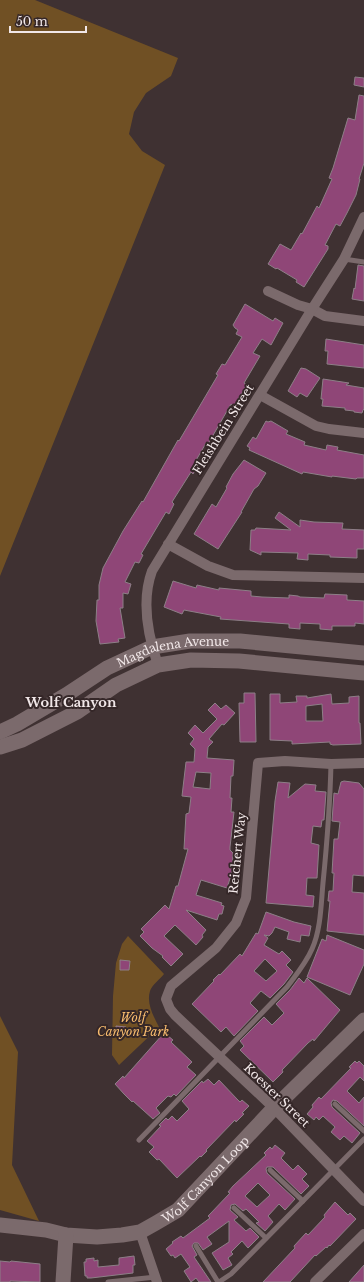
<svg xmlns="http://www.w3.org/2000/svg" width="364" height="1282" viewBox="0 0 364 1282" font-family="'Libre Baskerville',serif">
<rect width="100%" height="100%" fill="#3f3132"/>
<g fill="#705024">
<polygon points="0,0 35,0 178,58 171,76 146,93 134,112 129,134 142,151 165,165 0,576"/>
<path d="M128 936 164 974C160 979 152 985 150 991 146 1004 154 1017 159 1027L119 1065 112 1055 113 996 116 963 122 944Z"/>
<polygon points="0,1016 18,1052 12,1165 39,1221 0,1210"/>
</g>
<g fill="#8f4677" stroke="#8d7f87" fill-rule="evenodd">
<polygon points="355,77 364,78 364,87 354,85"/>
<polygon points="359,95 364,96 364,163 359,179 360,179 356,195 347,213 340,226 336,224 325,245 328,246 328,249 304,287 296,282 297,280 277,268 276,269 268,264 280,244 291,250 301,233 302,234 317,206 319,208 332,179 329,178 333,168 348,118 355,120"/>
<polygon points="358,265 364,266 364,301 352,299 354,288 355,289"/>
<polygon points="245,304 273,321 275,318 283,323 271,345 262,339 253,353 260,356 244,383 247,385 234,406 231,404 208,444 206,443 202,450 195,462 199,464 193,474 191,472 172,502 174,504 169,514 166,512 141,554 143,555 139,563 135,562 125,582 131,584 128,594 123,593 123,608 120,608 125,638 118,639 119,642 100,644 96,621 97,600 99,600 99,585 103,568 123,531 142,501 143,502 178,440 179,441 195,414 218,375 216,374 222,364 225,365 242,337 236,334 238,330 235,328 233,325"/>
<polygon points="326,339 364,345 364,368 327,364 328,351 325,351"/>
<polygon points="301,368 306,369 320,378 307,397 300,393 297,397 288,391"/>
<polygon points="323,379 349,383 346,385 364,388 364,409 363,410 362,413 354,412 354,411 345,410 345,408 322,406 323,399 321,399"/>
<polygon points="266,421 268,422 271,421 288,431 286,434 305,442 304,445 326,450 327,445 338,447 337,450 364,455 364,478 357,478 356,479 332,476 332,477 303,472 302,474 249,450 250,448 247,446 253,437 256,439"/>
<polygon points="244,460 266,473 258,486 254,489 241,512 242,512 218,549 194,534 212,504 216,507 227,488 226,487 233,474"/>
<polygon points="279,512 300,527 300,520 314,522 343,523 342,529 364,530 364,549 357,549 357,558 330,557 330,555 308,554 308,560 297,559 298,553 261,552 261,555 250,550 251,530 255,530 256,528 291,530 275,518"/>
<polygon points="173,581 196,588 197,585 219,590 219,588 251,591 251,596 262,597 289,598 289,595 298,596 300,597 324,598 325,594 347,595 347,600 364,601 364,624 355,623 355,626 332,626 332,630 320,629 320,624 300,623 300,629 289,628 289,624 220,619 221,617 184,610 182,614 164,607"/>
<polygon points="244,693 255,693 256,742 240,742 239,703 244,703"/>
<path d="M270 694H280V703L297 702 296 696H307V698L331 694 332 704 349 703V697L359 696V723H360L361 744 333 745 330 744V742L292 744V741L270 740ZM322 704 323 721H306V706Z"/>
<path d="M215 703 221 709 226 705 235 713 224 725 222 724 209 739 213 742 208 747 207 758 234 760 233 776H231L230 798H232L231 812H234L230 847V850L233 853 232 872 227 888 201 880 196 895 222 903 221 905 224 906 222 914H219L217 920 186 910 206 930 202 935 203 937 196 945 175 925 164 936 183 954 171 966 162 957 163 956 152 948 140 936 144 932 141 929 165 905 169 909 176 886H178L188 849H184L186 814 189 813 191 797 182 796 186 762H194L195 749 190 744 194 739 188 733 195 725 203 733 217 719 208 710ZM196 772 211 773 210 789 193 787Z"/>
<polygon points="344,781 359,783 364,789 364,876 353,875 352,892 364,893 364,935 327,931 330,901 328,901 329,891 333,891 334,873 332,873 334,839 338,839 340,822 332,821 334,793 338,794 341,782"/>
<polygon points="278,782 290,783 288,798 305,784 316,785 315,791 326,792 324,820 322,820 321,827 313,826 311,843 319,845 317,878 307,878 306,895 314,896 313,907 266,903 275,801"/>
<path d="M266 912 294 922 311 926 309 936 301 935 300 942 287 939 289 932 275 927 272 933 269 936 264 935 268 938 264 945 279 954 282 951 291 960 286 965 293 972 284 984 270 998 261 991 250 1003 258 1011 234 1036 226 1027 221 1032 192 1004 214 981 213 980 219 974 220 975 240 954 242 956 256 933 258 934ZM265 959 277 971 266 981 254 971Z"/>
<polygon points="327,935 364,950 364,964 350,995 307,977 322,939 326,941"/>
<polygon points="120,960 130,961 129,970 120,970"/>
<polygon points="299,978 304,983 307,978 340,1010 314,1041 313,1039 308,1043 282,1070 283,1072 273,1082 240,1050 244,1046 240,1041 264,1017 272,1025 284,1013 276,1004 290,990"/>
<polygon points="116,1026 126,1027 125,1036 116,1036"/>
<polygon points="163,1034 165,1036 167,1035 173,1040 171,1042 192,1062 187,1067 196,1075 176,1096 174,1094 171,1097 168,1096 156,1108 160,1113 153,1119 133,1101 132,1102 124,1094 115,1084 123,1076 124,1078"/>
<polygon points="355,1061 357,1063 359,1061 364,1066 364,1081 360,1077 347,1091 359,1103 364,1097 364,1126 337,1101 333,1100 331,1103 332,1107 360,1133 352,1143 344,1136 340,1140 331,1132 335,1127 323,1116 319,1120 316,1117 314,1120 307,1114 313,1107 312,1105 319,1097 321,1099 351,1068 349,1067"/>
<polygon points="208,1079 214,1085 219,1080 237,1099 240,1102 242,1100 249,1106 242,1113 244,1114 236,1122 235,1120 206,1150 207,1151 201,1157 200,1156 177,1178 159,1159 157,1160 149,1152 154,1147 147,1141 161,1126 159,1125 166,1118 168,1120 172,1116 177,1121 189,1109 182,1101 202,1081 203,1083"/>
<path d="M275 1145 285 1153 281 1158 293 1170 298 1165 307 1174 302 1179 309 1186 301 1194 273 1167H267L266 1169 267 1173 295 1199 285 1210 279 1204 268 1216 273 1222 265 1231 256 1223 259 1222 246 1209 243 1211 235 1204 231 1205 230 1210 238 1217 234 1220 246 1231 250 1228 259 1237 248 1248 242 1241 231 1252 233 1254 228 1258 232 1265 223 1270 212 1253 229 1242V1221L207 1237 212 1244 203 1250 198 1243H194L192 1246 197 1255 194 1257 211 1282H199L196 1278 191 1282 184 1271 190 1267 181 1254 175 1258 173 1255 171 1256 166 1249 173 1243 172 1242 181 1236 183 1238 210 1218 208 1216 210 1214 230 1193 228 1192 233 1186 266 1155 264 1153 270 1147 272 1149ZM258 1183 270 1195 257 1207 245 1196Z"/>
<polygon points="335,1202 348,1215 350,1213 356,1219 330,1246 329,1245 327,1248 326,1247 316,1256 315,1255 290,1282 263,1282 295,1248 294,1246 306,1233 308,1235 325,1217 324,1215"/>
<polygon points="134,1256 135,1265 133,1265 133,1273 91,1278 87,1278 87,1276 85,1276 84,1262 86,1262 86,1259 94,1258 94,1261 98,1260 98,1267 119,1265 119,1258"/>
<polygon points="0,1261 10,1262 11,1261 40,1264 40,1282 10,1281 10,1282 0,1282"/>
<polygon points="364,1265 364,1282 349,1282"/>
</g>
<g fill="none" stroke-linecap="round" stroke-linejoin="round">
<g stroke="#7b6a6c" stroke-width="5">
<polyline points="344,259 364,262"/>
<polyline points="335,1104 364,1131"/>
<path d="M139 1140 287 987C296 975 306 963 312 949 321 929 321 904 323 883 327 843 330 804 331 764"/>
<polyline points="270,1170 303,1201"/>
<polyline points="234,1208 266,1238"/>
<polyline points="196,1246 218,1282"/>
<polyline points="108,1282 156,1277"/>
<polyline points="219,1282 231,1274 364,1139"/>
</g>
<g stroke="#7b6a6c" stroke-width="10">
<polyline points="268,291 298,305 312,309 325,316 364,321"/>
<polyline points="260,395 316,426 329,429 364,433"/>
<polyline points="168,544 208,566 233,575 364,578"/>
<path d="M158 665C148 636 141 601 152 571L312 309 344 259 364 217"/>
<polyline points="364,763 331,764 285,761 258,763 246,898 236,923 216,948 171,986 166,999 170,1009 175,1015 274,1108 364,1201"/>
<polyline points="140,1232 157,1282"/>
<polyline points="315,1282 364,1234"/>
</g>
<g stroke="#7b6a6c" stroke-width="15">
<path id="s1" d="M0 732 17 724 66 695 107 668 152 647 190 641H240L364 653"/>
<polyline points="0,747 22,740 77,712 116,685 158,665 191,660 239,661 364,673"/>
<path id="s2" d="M0 1225 46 1230 66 1235 97 1237 122 1235 140 1232 156 1223 178 1210 274 1108 364 1020"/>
<polyline points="63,1282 66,1235"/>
</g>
</g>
<g text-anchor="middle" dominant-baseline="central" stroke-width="4" stroke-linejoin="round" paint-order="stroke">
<g font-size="12" fill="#f1e7e8" stroke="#352728">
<text transform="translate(223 429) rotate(-58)">Fleishbein Street</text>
<text stroke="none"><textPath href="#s1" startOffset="194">Magdalena Avenue</textPath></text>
<text transform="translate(237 853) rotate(-84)">Reichert Way</text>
<text transform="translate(277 1095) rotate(44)">Koester Street</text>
<text stroke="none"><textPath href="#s2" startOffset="226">Wolf Canyon Loop</textPath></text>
</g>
<g font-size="12" font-style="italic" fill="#f9bd6f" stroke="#352728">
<text x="133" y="1017">Wolf<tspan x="133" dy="14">Canyon Park</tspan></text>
</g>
<g font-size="13" font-weight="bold" fill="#f1e7e8" stroke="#352728">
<text x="71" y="702">Wolf Canyon</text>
</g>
</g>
<path d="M10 26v6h76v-6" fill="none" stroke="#f1e7e8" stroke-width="2"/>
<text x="16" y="26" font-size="12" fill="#f1e7e8" stroke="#352728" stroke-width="3" paint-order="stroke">50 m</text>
</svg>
